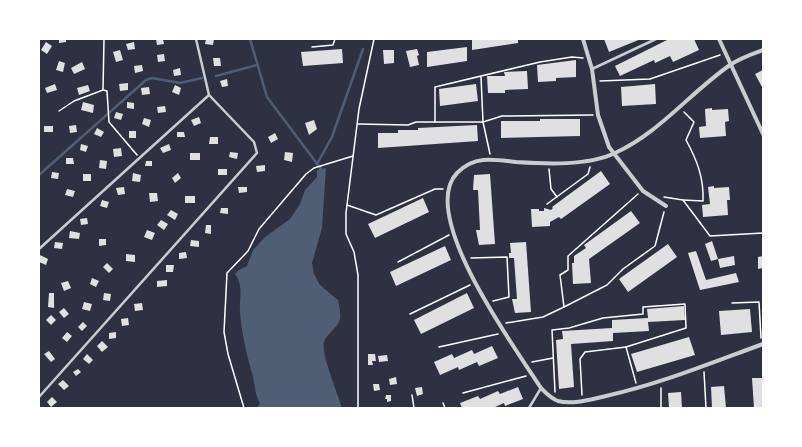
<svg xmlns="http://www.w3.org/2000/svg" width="802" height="447" viewBox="0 0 802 447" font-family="Ubuntu,sans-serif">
<rect width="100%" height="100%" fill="#2d3142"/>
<path fill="#4f5d75" d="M326 168 322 228 312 263 314 274 320 285 338 300C339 306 341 313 340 319 338 328 327 333 324 342 321 354 338 394 342 408H257L260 403C255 395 255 386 253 377 247 355 242 336 240 313 239 299 244 286 235 274L239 270 247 266 253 250 265 237 290 219 300 204 305 190 317 177V170Z"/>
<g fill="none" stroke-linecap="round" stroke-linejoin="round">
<g stroke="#4f5d75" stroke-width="2.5">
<polyline points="250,39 267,97 321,169 321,172"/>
<polyline points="216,76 257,65"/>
<polyline points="317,164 332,137 363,49"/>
<polyline points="39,175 146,80 152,78 180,83 202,78"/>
</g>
</g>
<g fill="#e0e0e3">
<polygon points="59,39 66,39 66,42 59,43"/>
<polygon points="156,39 163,39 164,44 157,45"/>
<polygon points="206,39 214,39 213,45 205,44"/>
<polygon points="472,39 518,39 518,43 472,50"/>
<polygon points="604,39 641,39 609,52"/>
<polygon points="669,39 694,39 699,50 673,62 670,56 655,63 654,60 620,76 615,66"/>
<polygon points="46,42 52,46 47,54 41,50"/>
<polygon points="134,42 135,49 128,50 126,44"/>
<polygon points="467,47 467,61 427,67 427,52"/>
<polygon points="342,49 343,63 303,66 301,52"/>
<polygon points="417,49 419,55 417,56 419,65 410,67 406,51"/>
<polygon points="120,50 123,60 116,62 113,52"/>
<polygon points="383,50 394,50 394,63 384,64"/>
<polygon points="164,54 165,61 158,62 157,55"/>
<polygon points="213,58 220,58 221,66 214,66"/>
<polygon points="576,60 576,77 556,78 556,81 538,82 537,65"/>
<polygon points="59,61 65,63 63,72 56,70"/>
<polygon points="82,62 85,69 74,74 71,68"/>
<polygon points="142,65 143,71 135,73 134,66"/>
<polygon points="180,68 181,75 174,76 173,70"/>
<polygon points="763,70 763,86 762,87 755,74"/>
<polygon points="527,71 528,89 505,90 505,93 488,93 487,76 505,76 504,72"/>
<polygon points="227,79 228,86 222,87 220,81"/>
<polygon points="128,83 128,90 120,91 119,84"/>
<polygon points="55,84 57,90 47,93 45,88"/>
<polygon points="476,84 478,101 440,106 439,89"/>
<polygon points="655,84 656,104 622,106 621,87"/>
<polygon points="88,85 90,91 79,95 77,88"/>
<polygon points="175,85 181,88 179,95 172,92"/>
<polygon points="149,87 150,94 142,95 141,88"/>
<polygon points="83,102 94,105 93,113 81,110"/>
<polygon points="127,102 134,103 134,109 127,108"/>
<polygon points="165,106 166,112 158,113 157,107"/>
<polygon points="712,108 712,110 728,109 729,121 725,122 726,136 700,138 699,127 706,126 705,109"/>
<polygon points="116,112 123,114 121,120 114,118"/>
<polygon points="199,117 201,123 194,126 191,120"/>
<polygon points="144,118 151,120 149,127 142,124"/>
<polygon points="540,119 580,119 580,136 501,138 501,121 540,121"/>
<polygon points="314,120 317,129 309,135 305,123"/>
<polygon points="76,125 77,132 70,133 69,126"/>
<polygon points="477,125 478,141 378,148 378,133 398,133 398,130 418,130 418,128"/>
<rect x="44" y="126" width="9" height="6"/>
<polygon points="97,128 104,132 101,137 94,134"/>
<rect x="129" y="131" width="7" height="7"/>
<polygon points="177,132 184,132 185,137 177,137"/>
<polygon points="275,133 278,139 271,143 268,137"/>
<polygon points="210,137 218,137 218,144 209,144"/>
<polygon points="81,144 88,146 86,152 80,150"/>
<polygon points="169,144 171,150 163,153 160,148"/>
<polygon points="121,148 122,156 114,157 113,149"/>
<polygon points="230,152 238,153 237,159 229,157"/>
<polygon points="285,152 293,153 292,162 284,160"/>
<rect x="190" y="153" width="10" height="7"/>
<polygon points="66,158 73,158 74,164 66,164"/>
<polygon points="100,160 107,161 106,169 99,168"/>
<polygon points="146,161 152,161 152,166 145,166"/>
<polygon points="265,165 265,171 257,172 256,166"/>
<rect x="218" y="169" width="9" height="6"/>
<polygon points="601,171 610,184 561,219 559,217 550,222 550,226 532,227 531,209 539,209 539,211 544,211 544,208 551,210 553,208 552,207"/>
<polygon points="52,172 59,173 58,179 51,178"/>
<polygon points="133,173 141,175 140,182 132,181"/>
<polygon points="178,173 181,178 175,183 172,178"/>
<rect x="83" y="174" width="8" height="7"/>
<polygon points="490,174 495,244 479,245 476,230 480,230 478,190 473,190 474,175"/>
<polygon points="714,186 714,188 729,187 730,200 727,200 728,215 703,217 702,205 710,204 708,187"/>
<polygon points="124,187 125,194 118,195 116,188"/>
<polygon points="238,187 247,187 247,192 239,193"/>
<polygon points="67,189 75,191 73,197 65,195"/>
<polygon points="149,193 157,193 158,201 150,202"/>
<rect x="185" y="196" width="10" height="7"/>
<polygon points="423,198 429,212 375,238 368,224"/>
<polygon points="102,200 109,202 107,208 100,206"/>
<polygon points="221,208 228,208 228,214 220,213"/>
<polygon points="171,210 178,214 175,220 167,215"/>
<polygon points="631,211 640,223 589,259 591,283 573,284 572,263 574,263 574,256 586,248 584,245"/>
<polygon points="87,218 88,224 81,225 80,219"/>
<polygon points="161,220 168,224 164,230 157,225"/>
<polygon points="206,225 211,225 211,234 205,233"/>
<polygon points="147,230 155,233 152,240 144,237"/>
<polygon points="70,231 80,233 79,239 69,238"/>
<polygon points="99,239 106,239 106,245 99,246"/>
<polygon points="191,240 199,241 199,247 190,246"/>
<polygon points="712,241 718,259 734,256 735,265 720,268 718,259 711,261 705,244"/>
<polygon points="55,242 63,243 62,249 54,248"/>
<polygon points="526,242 531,312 515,313 512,299 517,299 514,258 509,258 509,253 511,253 510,243"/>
<polygon points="668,244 677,257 628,292 619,279"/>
<polygon points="445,246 451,260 396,286 390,272"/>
<polygon points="696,251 706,280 736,273 739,282 700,290 688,253"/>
<polygon points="186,252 187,258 179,259 179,253"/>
<polygon points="126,254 135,255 135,262 126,261"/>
<polygon points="40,255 48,259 46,265 39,262"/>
<polygon points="763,256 763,268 758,269 758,257"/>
<polygon points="107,263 113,269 109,273 103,267"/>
<polygon points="166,265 174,265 173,272 166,272"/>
<polygon points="92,278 99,281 96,287 90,284"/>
<polygon points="167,280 167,286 157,287 157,281"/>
<polygon points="68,281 71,288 64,291 61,283"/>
<polygon points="49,293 54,293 54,308 48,307"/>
<polygon points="104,293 111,294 110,301 103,300"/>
<polygon points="467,293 474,308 421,334 414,320"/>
<polygon points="84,302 92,304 90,311 82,309"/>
<polygon points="142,303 143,310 135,311 134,304"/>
<polygon points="684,306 685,320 648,322 649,331 613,333 613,341 571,344 574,387 559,389 556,340 563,339 562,331 612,328 612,320 648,318 647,309"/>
<polygon points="64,308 69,314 64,318 59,312"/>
<polygon points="750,309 752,332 721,335 719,311"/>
<polygon points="51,315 56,320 51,325 46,320"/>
<polygon points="128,318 129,325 122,326 121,319"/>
<polygon points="83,322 87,326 82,331 78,327"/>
<polygon points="67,332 72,336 67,342 62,338"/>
<polygon points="116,332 116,338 109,339 109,333"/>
<polygon points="689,337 695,355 637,372 631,354"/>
<polygon points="102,341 108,347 102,352 97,346"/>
<polygon points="492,346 498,358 479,366 477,362 459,370 458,367 440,375 434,362 452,354 454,358 472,350 474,354"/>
<polygon points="49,351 55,359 51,362 44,354"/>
<polygon points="87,354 93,360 89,364 83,359"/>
<polygon points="368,354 375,354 376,361 372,361 373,365 368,365"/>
<polygon points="387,355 388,361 379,362 378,356"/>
<polygon points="78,369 81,372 76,376 73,372"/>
<polygon points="396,377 397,384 390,385 389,379"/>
<polygon points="752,378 763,378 763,408 754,408"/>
<polygon points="63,380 69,386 64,390 58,384"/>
<polygon points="373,384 379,384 380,390 374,391"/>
<polygon points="724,386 726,408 712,408 711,387"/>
<polygon points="422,387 423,394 417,396 415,388"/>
<polygon points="518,387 523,399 505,406 504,403 493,408 462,408 460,403 478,396 480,399 498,391 500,394"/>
<polygon points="681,392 682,408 669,408 668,393"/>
<polygon points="386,395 391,395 391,401 387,402 387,399 385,399"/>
<polygon points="52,397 57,402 51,407 47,402"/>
</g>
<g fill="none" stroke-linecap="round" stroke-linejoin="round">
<g stroke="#fff" stroke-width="1.5">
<polyline points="312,47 333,45 335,39"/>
<polyline points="481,77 483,122 502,116 593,115"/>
<polyline points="600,81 650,79 720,55"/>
<polyline points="103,90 107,91 109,122 137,155"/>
<polyline points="59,111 74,101 103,90 104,39"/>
<polyline points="435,122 435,87 540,62 572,57 583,58"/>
<polyline points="358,124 408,125 416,122 483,122 490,154"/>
<polyline points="549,169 551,189 557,197"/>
<polyline points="664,197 683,200 710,236 763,233"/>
<path d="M683 200 703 201C704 178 697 160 686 140L694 122 684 112"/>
<polyline points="547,204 588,174 590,167"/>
<polyline points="347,205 376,215 435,189 443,189"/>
<polyline points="471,258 507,257 509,297 493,301"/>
<polyline points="398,262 449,235"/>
<polyline points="732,303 759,302 761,338"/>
<polyline points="564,307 607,285 623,269 655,246 664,212"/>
<polyline points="410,314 470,285"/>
<polyline points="506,323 543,317 564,307 560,275 568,270 568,256 638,194"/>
<polyline points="439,347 498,334"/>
<polyline points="532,362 553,358"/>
<polyline points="704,372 706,408"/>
<polyline points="661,388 661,408"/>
<polyline points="555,392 552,330 569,328 603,318 643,314 643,307 685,304 686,328 626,347 636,383"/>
<polyline points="463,393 526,376"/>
<polyline points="412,395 414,408"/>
<polyline points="582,395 580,359 585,352 626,347"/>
<polyline points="443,403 445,408"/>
<polyline points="244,408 228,354 224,332 227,273 248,251 259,229 306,174 314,168 353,156"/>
<polyline points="358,408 358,275 354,252 346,234 346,213 359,109 374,39"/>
</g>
<g stroke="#caccd0" stroke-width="2.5">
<polyline points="592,69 656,39"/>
<polyline points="39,249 209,95"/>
<polyline points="39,397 257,153 254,142 209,95 196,39"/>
<polyline points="529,408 541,388"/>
</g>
<g stroke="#caccd0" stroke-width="4">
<polyline points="583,39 592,69 598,115 609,147 643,191 666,206"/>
<polyline points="719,39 763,134"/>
<path d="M763 50C752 54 740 58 730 65 691 92 659 133 615 153 588 166 546 164 516 162 506 161 494 159 483 160 473 161 464 166 457 173 417 215 516 349 541 388 546 393 550 398 558 401 573 405 592 399 606 396 660 384 711 363 763 344"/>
</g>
</g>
<rect width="802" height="447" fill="none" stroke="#ffffff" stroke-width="80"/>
</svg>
